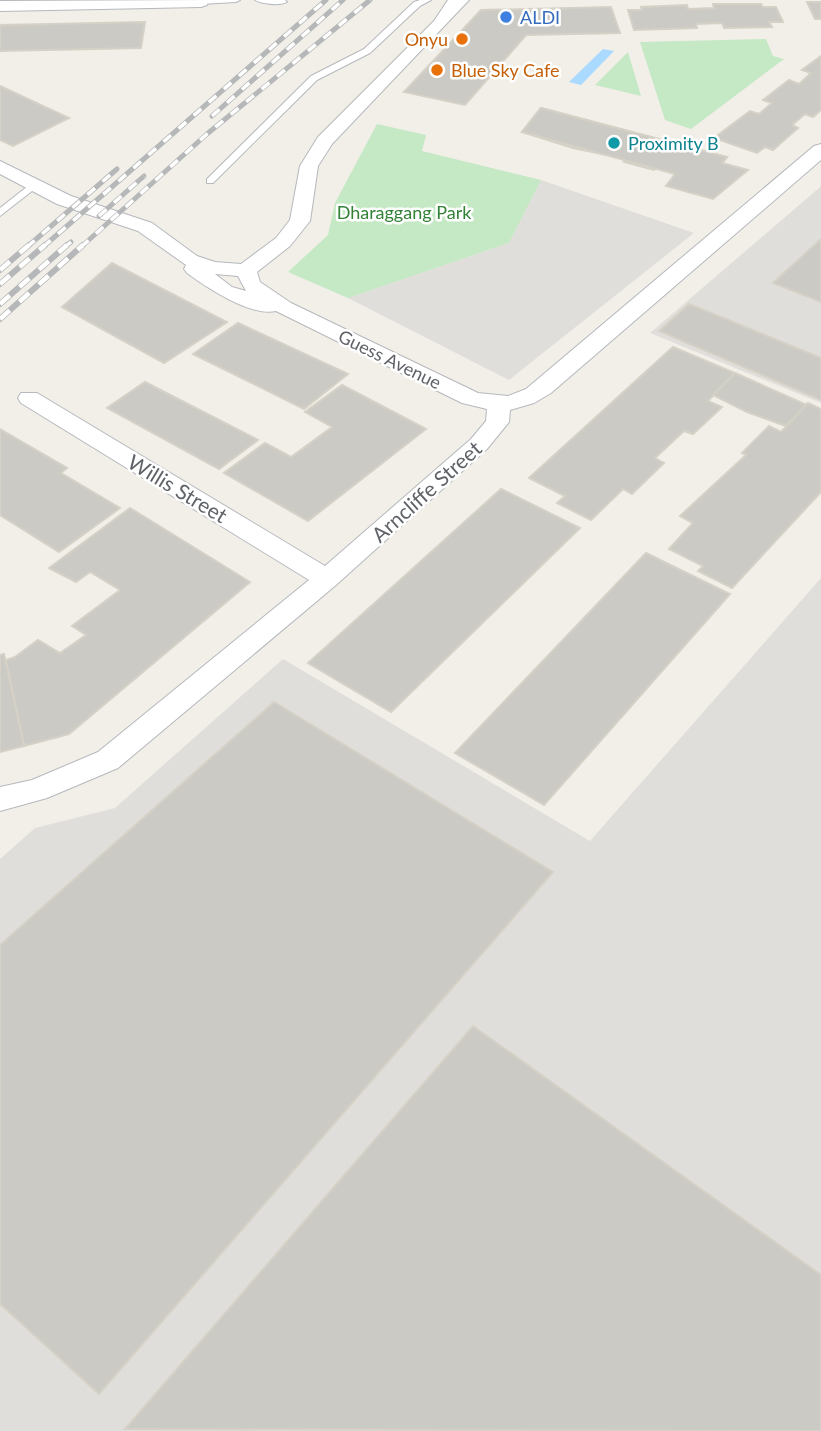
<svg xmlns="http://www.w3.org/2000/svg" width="821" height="1431" viewBox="0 0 821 1431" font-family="Lato,sans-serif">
<rect width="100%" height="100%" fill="#f1efe8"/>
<g fill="#e0deda">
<polygon points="541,180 694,233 509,380 348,298 509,243"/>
<polygon points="821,186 821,403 650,333 819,188"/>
<polygon points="821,578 821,1431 0,1431 0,859 35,828 115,808 283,659 590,841"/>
</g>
<g fill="#c5e8c5">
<polygon points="766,39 773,56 784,59 691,129 665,120 640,42"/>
<polygon points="628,52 641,96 595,85"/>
<polygon points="377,124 426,135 422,151 541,180 509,243 348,298 288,272 328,235 335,203"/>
</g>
<polygon fill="#aadaff" points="603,49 614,51 581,85 569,82"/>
<g fill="#cccac5" stroke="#d6d1c6" stroke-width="2">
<polygon points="807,2 821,2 821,19 815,19"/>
<polygon points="713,4 761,4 763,7 776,7 783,22 769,22 772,27 724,28 722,23 696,24 697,28 634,30 628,10 642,10 641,7 687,5 688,9 714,8"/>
<polygon points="611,7 620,33 526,35 465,105 404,92 481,10"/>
<polygon points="145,22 141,48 0,51 0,25"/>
<polygon points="821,56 821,110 813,117 805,114 792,125 798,128 773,150 765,147 757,153 714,138 750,111 759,114 772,103 763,100 789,80 799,84 811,73 802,70"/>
<polygon points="0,86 69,118 13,146 0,140"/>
<polygon points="541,108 727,157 715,172 706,170 701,177 658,166 654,170 624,162 626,159 573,148 522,132"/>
<polygon points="541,108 727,157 722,163 748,170 713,199 666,186 675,174 522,132"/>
<polygon points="821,239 821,302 773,283"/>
<polygon points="112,263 227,322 164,363 62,307"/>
<polygon points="689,304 821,358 821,400 659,331"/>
<polygon points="238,323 348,374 304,409 193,354"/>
<polygon points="673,347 735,373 708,401 722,407 693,434 684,431 655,458 664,463 632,494 623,489 591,520 557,503 565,496 529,478"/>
<polygon points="735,373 807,405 786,426 747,412 713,395"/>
<polygon points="145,382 258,440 219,469 107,408"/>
<polygon points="342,385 426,429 308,521 224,473 265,443 291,457 332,427 305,412"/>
<polygon points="808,403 821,409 821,492 732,588 698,571 703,566 669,549 693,523 680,516 746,455 742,453 769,426 781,432"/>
<polygon points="0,429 67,468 61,473 120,508 59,552 0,515"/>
<polygon points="501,489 580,528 391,712 308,663"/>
<polygon points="130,508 250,582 69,734 24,746 6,660 15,657 38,640 60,653 86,635 72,626 120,590 90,572 76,582 49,568"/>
<polygon points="646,553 730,594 544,805 455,753"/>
<polygon points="4,654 24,746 0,752 0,655"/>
<polygon points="274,702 553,872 99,1394 0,1304 0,945"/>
<polygon points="473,1026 821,1275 821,1431 125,1429"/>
</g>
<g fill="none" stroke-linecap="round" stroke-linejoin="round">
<defs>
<g id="lane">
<polygon points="199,0 240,0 236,2 201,4 197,2"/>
<path d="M255 0H285L287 2C280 6 262 4 255 0Z"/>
<polygon points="420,0 431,0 420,6 370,53 317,80 213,183 207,183 207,179 311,76 364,49 414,2"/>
<polygon points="33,182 41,184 0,216 0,208"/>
</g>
<g id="street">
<polygon points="208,0 207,5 201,7 0,11 0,1"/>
<path d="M448 0H469L332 144 318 166 310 221 290 246 257 272 260 282 291 303 478 393 508 396 526 389 814 146 821 144V160L551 393 534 403 510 410 509 422 487 449 336 585 118 768 47 798 0 811V787L32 780 98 752 309 580 21 403 18 398 21 393H37L325 566 471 439 486 421 487 409 462 403 276 311C251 317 206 287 187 273L184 269 186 265 138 231 57 204 0 174V161L71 196 152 223 197 256 215 262 241 264 276 238 290 220 300 166 318 137 434 21ZM215 274 238 276 246 291 232 287Z"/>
</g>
</defs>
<use href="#lane" stroke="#b5b8bc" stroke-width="2"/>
<use href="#street" stroke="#b5b8bc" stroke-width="2"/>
<use href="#lane" fill="#fff" fill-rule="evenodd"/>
<use href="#street" fill="#fff" fill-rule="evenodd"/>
<defs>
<g id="rail-far1">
<polyline points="212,116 343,0"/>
<polyline points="99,216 144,176"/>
<polyline points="27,247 117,169"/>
<polyline points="43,247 326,0"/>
<polyline points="65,247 71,242"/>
<polyline points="81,247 207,134 370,0"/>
</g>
<g id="rail">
<polyline points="0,270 29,245"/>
<polyline points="0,284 45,245"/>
<polyline points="0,304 67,245"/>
<polyline points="0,319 83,245"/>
</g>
</defs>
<use href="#rail-far1" stroke="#b6b7b8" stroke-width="5"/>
<use href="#rail" stroke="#b6b7b8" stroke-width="6"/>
<use href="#rail-far1" stroke="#fff" stroke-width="3.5" stroke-dasharray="10" stroke-linecap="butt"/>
<use href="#rail" stroke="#fff" stroke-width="4.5" stroke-dasharray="13" stroke-linecap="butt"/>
</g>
<circle fill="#3f7fe0" stroke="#fff" stroke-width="2.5" cx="506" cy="17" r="7"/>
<g fill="#e8710a" stroke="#fff" stroke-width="2.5">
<circle cx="462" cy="39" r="7"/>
<circle cx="437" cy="70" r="7"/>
</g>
<circle fill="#0f9aa8" stroke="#fff" stroke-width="2.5" cx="614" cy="143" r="7"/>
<g text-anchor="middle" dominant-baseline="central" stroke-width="5" stroke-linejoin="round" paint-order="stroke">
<g font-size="18" fill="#366cbe" stroke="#fff" text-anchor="start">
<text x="520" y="17">ALDI</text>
</g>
<g font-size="18" fill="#c56008" stroke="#fff" text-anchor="end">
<text x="448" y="39">Onyu</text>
<text x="451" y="70" text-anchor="start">Blue Sky Cafe</text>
</g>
<g font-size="18" fill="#0d838f" stroke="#fff" text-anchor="start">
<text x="628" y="143">Proximity B</text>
</g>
<g font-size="18" fill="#348238" stroke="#fff">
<text x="404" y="212">Dharaggang Park</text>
</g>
<g font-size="18" fill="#5f6368" stroke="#fff">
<text transform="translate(390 359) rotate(26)">Guess Avenue</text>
</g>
<g font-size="21" fill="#5f6368" stroke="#fff">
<text transform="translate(178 488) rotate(31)">Willis Street</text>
<text transform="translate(426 491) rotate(-42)">Arncliffe Street</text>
</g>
</g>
</svg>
